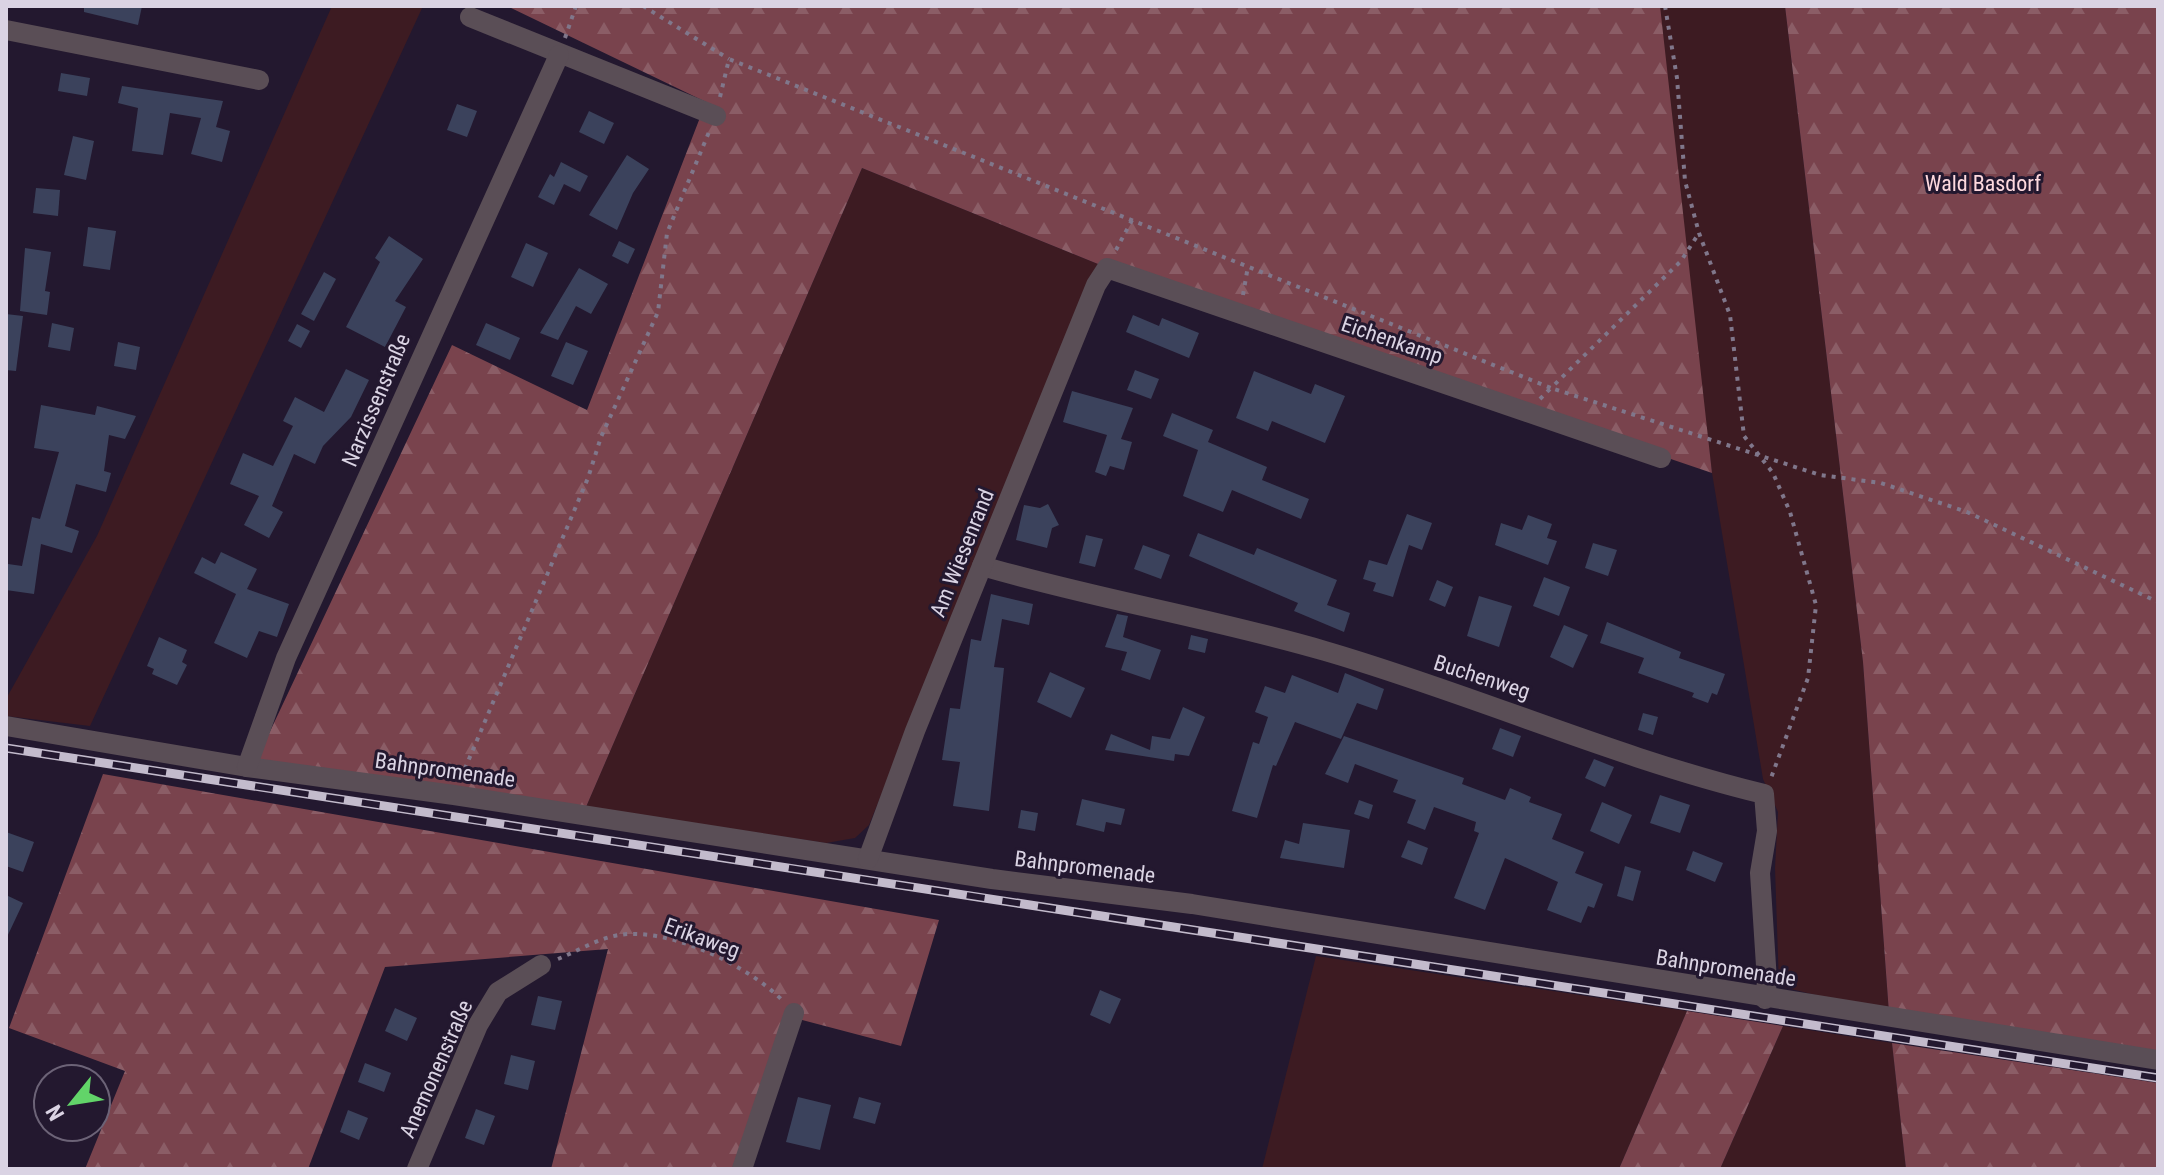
<svg xmlns="http://www.w3.org/2000/svg" width="2164" height="1175" viewBox="0 0 2164 1175" font-family="'Roboto Condensed',sans-serif">
<defs>
<pattern id="forest-firs" width="22" height="20" patternUnits="userSpaceOnUse" patternTransform="scale(2)"><rect width="22" height="20" fill="#79434d"/><path d="M5 1l3.5 6h-7zM16 11l3.5 6h-7z" fill="#8b5d66"/></pattern>
</defs>
<rect width="100%" height="100%" fill="#23182f"/>
<g fill="#3d1b22">
<polygon points="332,6 423,6 90,726 6,716 6,699 97,536"/>
<polygon points="1655,6 1785,6 1863,662 1889,1013 1779,986 1775,868 1778,812 1763,779 1712,473"/>
<polygon points="862,168 1098,264 869,825 855,838 826,843 586,807"/>
<polygon points="1316,956 1687,1011 1619,1169 1262,1169"/>
<polygon points="1783,1026 1892,1043 1906,1169 1720,1169"/>
</g>
<g fill="url(#forest-firs)">
<polygon points="507,6 1660,6 1712,473 1098,264 862,168 586,807 257,759 452,345 587,410 706,102"/>
<polygon points="1785,6 2158,6 2158,1053 1889,1013 1863,662"/>
<polygon points="103,774 939,920 901,1046 787,1016 732,1169 551,1169 608,949 385,967 308,1169 85,1169 125,1071 9,1028"/>
<polygon points="1687,1011 1783,1026 1720,1169 1619,1169"/>
<polygon points="1892,1043 2158,1083 2158,1169 1906,1169"/>
</g>
<g fill="#3b425c">
<polygon points="84,6 142,6 138,25 84,12"/>
<polygon points="61,73 90,78 87,96 58,91"/>
<polygon points="122,86 223,101 216,127 230,131 222,162 191,154 201,118 170,113 163,155 132,151 138,108 118,103"/>
<polygon points="457,104 477,111 467,137 447,130"/>
<polygon points="589,111 614,123 604,144 579,132"/>
<polygon points="73,136 94,141 86,180 64,175"/>
<polygon points="627,155 649,169 633,193 617,230 589,215"/>
<polygon points="561,162 588,176 580,192 564,184 554,205 538,197 550,174 554,177"/>
<polygon points="36,188 60,190 58,216 33,213"/>
<polygon points="88,227 116,231 110,270 83,266"/>
<polygon points="389,236 423,259 395,301 406,307 385,347 346,327 380,262 375,258"/>
<polygon points="619,241 635,249 628,264 612,256"/>
<polygon points="526,243 548,253 533,287 511,277"/>
<polygon points="25,248 51,252 45,291 50,292 47,315 20,311"/>
<polygon points="579,268 608,284 591,314 576,306 558,340 540,333"/>
<polygon points="324,272 336,279 314,321 301,314"/>
<polygon points="6,314 23,316 16,371 6,370"/>
<polygon points="1133,315 1159,326 1162,318 1199,333 1189,358 1126,332"/>
<polygon points="52,323 74,328 70,351 48,347"/>
<polygon points="486,323 520,338 510,360 476,345"/>
<polygon points="297,324 310,331 301,348 288,341"/>
<polygon points="118,342 140,347 136,370 114,366"/>
<polygon points="566,342 588,351 573,385 551,376"/>
<polygon points="346,369 369,380 351,417 323,446 315,464 294,454 272,506 283,512 269,538 244,525 259,496 230,484 243,453 273,466 293,426 283,421 295,397 324,412"/>
<polygon points="1135,370 1159,379 1151,399 1127,390"/>
<polygon points="1254,371 1311,394 1315,384 1345,396 1325,443 1272,421 1268,431 1236,418"/>
<polygon points="1072,391 1133,408 1121,439 1132,442 1124,470 1110,466 1106,476 1095,472 1107,435 1063,422"/>
<polygon points="41,405 95,415 97,406 136,416 125,439 109,435 104,471 111,473 106,492 76,484 65,526 79,531 72,553 41,544 34,594 6,590 6,574 8,564 22,566 32,517 40,519 59,452 34,448"/>
<polygon points="1172,413 1213,430 1208,442 1267,467 1262,480 1309,499 1301,519 1232,490 1223,512 1183,496 1198,450 1163,436"/>
<polygon points="1048,504 1059,525 1052,528 1047,548 1016,540 1024,505 1040,508"/>
<polygon points="1407,514 1432,523 1422,550 1409,545 1393,597 1373,591 1376,583 1363,579 1369,560 1387,565"/>
<polygon points="1528,515 1552,524 1547,538 1557,541 1548,565 1495,545 1501,523 1522,530"/>
<polygon points="1198,533 1254,555 1257,548 1337,580 1327,605 1350,613 1344,632 1294,611 1298,603 1189,556"/>
<polygon points="1086,535 1103,539 1095,567 1079,563"/>
<polygon points="1593,543 1617,550 1608,576 1585,568"/>
<polygon points="1143,545 1170,555 1161,579 1134,569"/>
<polygon points="221,552 257,569 247,589 289,604 277,637 259,631 247,658 214,643 236,594 194,573 202,557 215,564"/>
<polygon points="1544,577 1570,587 1559,616 1533,606"/>
<polygon points="1437,580 1453,587 1445,607 1429,600"/>
<polygon points="991,594 1033,604 1029,625 1002,619 994,667 1004,668 989,811 953,806 960,762 942,760 950,708 960,709 971,639 981,641"/>
<polygon points="1479,596 1512,606 1499,647 1467,636"/>
<polygon points="1117,614 1128,616 1123,637 1161,650 1150,680 1121,670 1127,652 1105,647"/>
<polygon points="1607,622 1681,652 1679,658 1725,674 1717,695 1712,693 1708,703 1692,697 1694,693 1638,673 1644,658 1600,643"/>
<polygon points="1564,625 1588,635 1573,668 1550,657"/>
<polygon points="1191,635 1208,639 1205,653 1188,649"/>
<polygon points="159,637 187,650 182,662 187,665 177,685 152,674 154,669 147,666"/>
<polygon points="1050,672 1085,688 1071,718 1037,702"/>
<polygon points="1345,673 1384,689 1377,710 1357,703 1341,739 1295,722 1276,766 1273,765 1257,818 1232,811 1253,742 1259,744 1268,717 1255,712 1265,686 1285,693 1292,675 1338,693"/>
<polygon points="1183,707 1205,717 1189,756 1175,754 1174,761 1105,750 1111,734 1150,750 1152,736 1170,739"/>
<polygon points="1643,713 1658,717 1653,735 1638,730"/>
<polygon points="1500,728 1521,736 1513,757 1492,749"/>
<polygon points="1344,736 1464,778 1462,784 1505,800 1510,788 1531,797 1529,802 1562,814 1552,839 1584,852 1575,873 1603,884 1594,908 1588,906 1581,923 1547,910 1558,882 1505,858 1485,910 1454,898 1479,833 1474,831 1476,822 1434,807 1425,830 1407,823 1416,800 1393,792 1398,780 1355,764 1348,783 1325,774"/>
<polygon points="1594,759 1614,767 1605,787 1585,778"/>
<polygon points="1660,795 1690,805 1680,833 1650,823"/>
<polygon points="1082,799 1125,809 1121,825 1106,822 1104,832 1076,825"/>
<polygon points="1359,800 1373,805 1369,819 1354,814"/>
<polygon points="1602,802 1632,815 1619,844 1590,831"/>
<polygon points="1021,810 1038,813 1035,831 1018,828"/>
<polygon points="1303,823 1350,830 1344,868 1280,858 1285,840 1299,844"/>
<polygon points="6,832 34,842 23,872 6,866"/>
<polygon points="1408,840 1428,848 1422,865 1401,857"/>
<polygon points="1693,851 1723,863 1715,882 1686,870"/>
<polygon points="1625,866 1641,871 1633,901 1617,896"/>
<polygon points="6,895 23,903 6,939"/>
<polygon points="1100,990 1121,999 1110,1024 1090,1015"/>
<polygon points="538,996 562,1001 555,1030 531,1025"/>
<polygon points="395,1008 417,1018 407,1041 385,1031"/>
<polygon points="511,1055 535,1061 528,1090 504,1084"/>
<polygon points="365,1063 391,1073 384,1092 358,1082"/>
<polygon points="798,1097 831,1105 820,1150 786,1142"/>
<polygon points="859,1097 881,1103 875,1124 853,1118"/>
<polygon points="476,1109 495,1116 484,1145 465,1138"/>
<polygon points="348,1110 368,1118 359,1140 340,1132"/>
</g>
<g fill="none" stroke-linecap="round" stroke-linejoin="round">
<g stroke="#80778b" stroke-width="4" stroke-dasharray="4 6" stroke-linecap="butt">
<polyline points="643,6 729,59"/>
<polyline points="1665,6 1677,78 1685,181 1699,233 1730,315 1744,436 1773,473 1790,512 1816,605 1808,678 1771,778"/>
<polyline points="565,38 576,6"/>
<polyline points="720,97 729,59 1551,388 1681,261 1699,233"/>
<polyline points="1116,250 1132,220"/>
<polyline points="1243,295 1248,266"/>
<polyline points="1540,399 1551,388 1820,475 1881,483 1967,512 2158,602"/>
<polyline points="461,778 588,478 601,437 658,312 667,233 709,132"/>
<path d="M558 959C575 952 592 942 610 937 661 922 748 965 783 1001"/>
</g>
<g stroke="#5a4e56" stroke-width="20">
<polyline points="470,17 716,116"/>
<polyline points="6,30 259,80"/>
<path d="M982 566C1095 599 1212 618 1325 651 1473 694 1615 758 1764 794L1767 831 1760 873 1767 981 1765 999"/>
<polyline points="6,726 247,767 454,795 992,879 1192,904 2158,1060"/>
<polyline points="247,767 286,658 559,55"/>
<polyline points="868,859 915,731 1096,285 1107,268 1661,458"/>
<polyline points="417,1169 478,1025 498,992 541,965"/>
<polyline points="742,1169 794,1013"/>
</g>
<defs>
<polyline id="rail" points="6,748 2158,1078"/>
</defs>
<use href="#rail" stroke="#c3bbcc" stroke-width="9"/>
<use href="#rail" stroke="#23182f" stroke-width="6" stroke-dasharray="18" stroke-linecap="butt"/>
</g>
<g text-anchor="middle" dominant-baseline="central" stroke-width="6" stroke-linejoin="round" paint-order="stroke">
<g font-size="22" fill="#fed9de" stroke="#23182f">
<text x="1983" y="183">Wald Basdorf</text>
</g>
<g font-size="22" fill="#dad3e3" stroke="#23182f">
<text transform="translate(1392 340) rotate(19)">Eichenkamp</text>
<text transform="translate(376 400) rotate(-67)">Narzissenstraße</text>
<text transform="translate(962 553) rotate(-68)">Am Wiesenrand</text>
<text transform="translate(1482 677) rotate(18)">Buchenweg</text>
<text transform="translate(445 770) rotate(8)">Bahnpromenade</text>
<text transform="translate(1085 867) rotate(7)">Bahnpromenade</text>
<text transform="translate(702 938) rotate(20)">Erikaweg</text>
<text transform="translate(1726 968) rotate(9)">Bahnpromenade</text>
<text transform="translate(436 1069) rotate(-66)">Anemonenstraße</text>
</g>
</g>
<rect width="2164" height="1175" fill="none" stroke="#dad3e3" stroke-width="16"/>
<g transform="translate(72 1103) rotate(240)"><circle r="38" fill="#23182f" stroke="#6c6377" stroke-width="2"/>
<path d="M0-6L14 30L0 20L-14 30Z" fill="#62d469"/>
<text y="-12" font-size="22" font-weight="bold" text-anchor="middle" fill="#dad3e3">N</text>
</g>
</svg>
